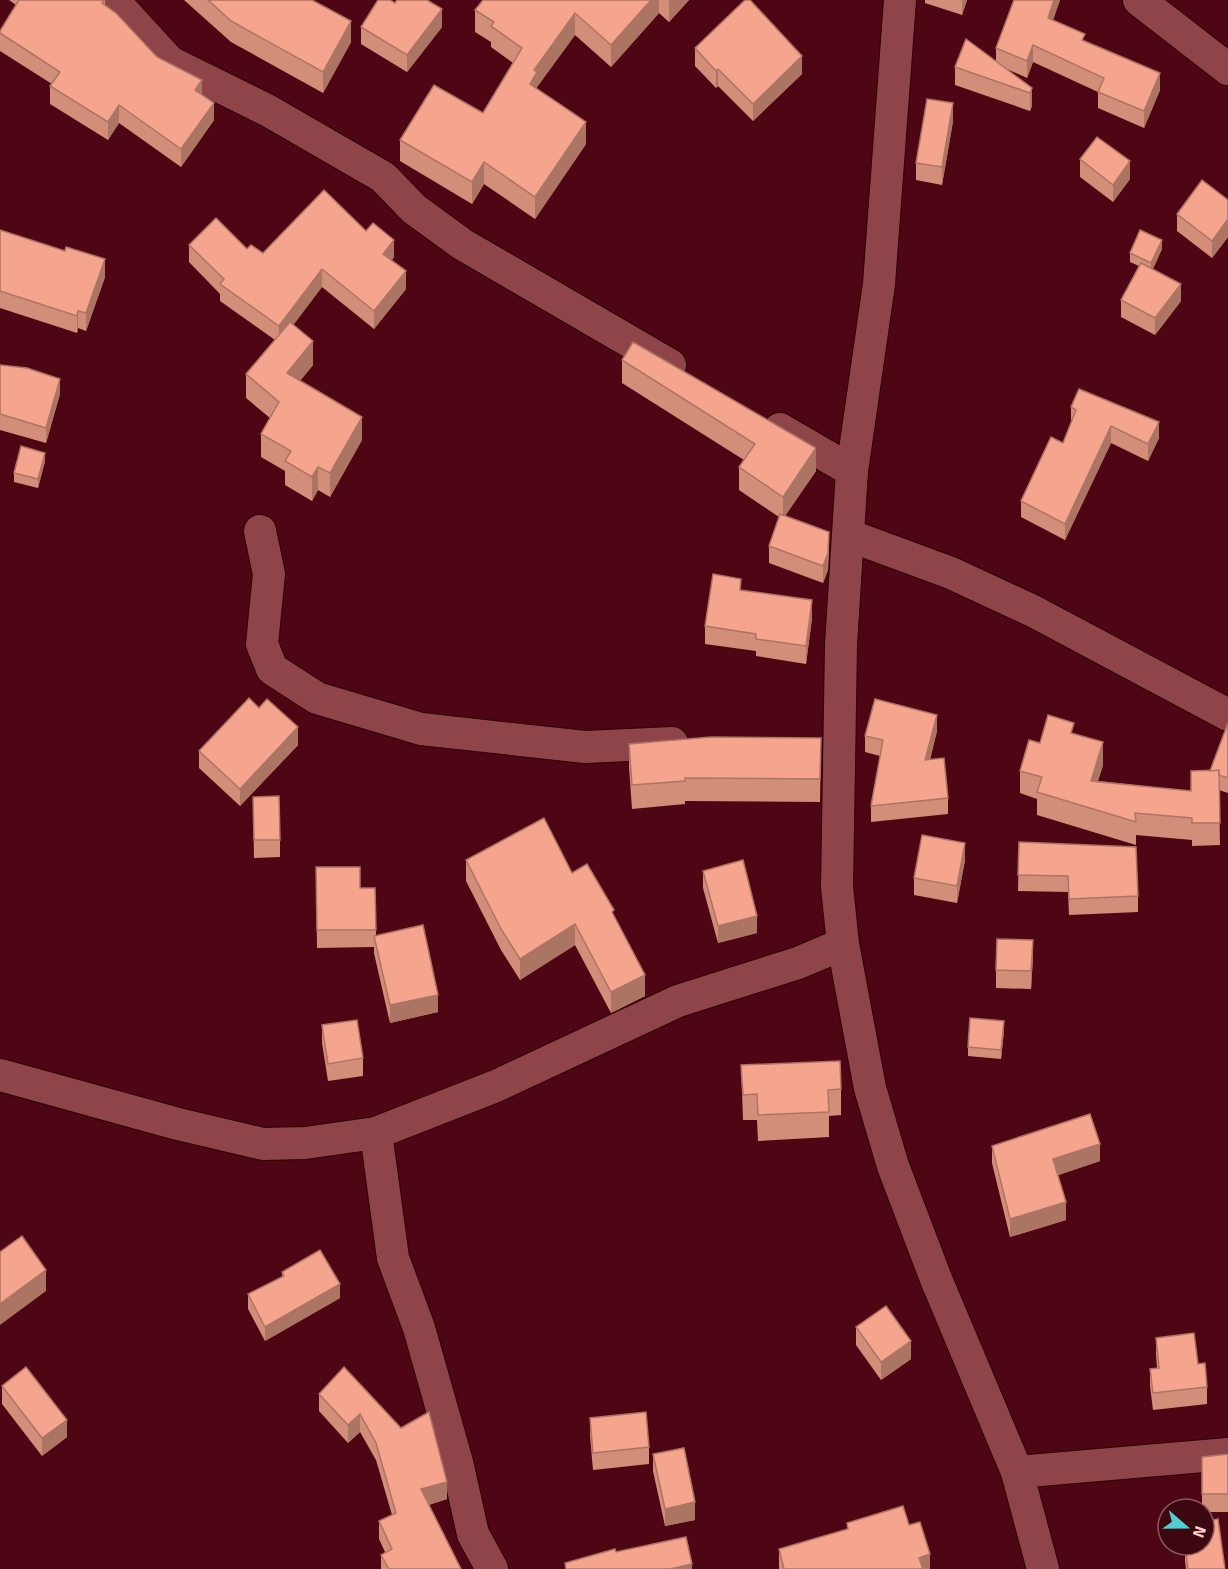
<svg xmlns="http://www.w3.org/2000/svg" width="1228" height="1569" viewBox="0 0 1228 1569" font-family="Signika,sans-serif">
<rect width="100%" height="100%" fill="#4e0614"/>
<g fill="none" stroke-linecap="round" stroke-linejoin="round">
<defs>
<g id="minor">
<polyline points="113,0 170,62 267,110 383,177 414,209 462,244 670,365"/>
<polyline points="900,0 879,284 852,471 841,645 837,887 843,944 870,1088 893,1166 936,1279 1017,1472 1043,1569"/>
<polyline points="1139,0 1228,69"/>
<polyline points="780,429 852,471"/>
<polyline points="260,531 269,574 262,644 272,669 317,698 421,729 585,747 672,743"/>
<polyline points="848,535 951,573 1033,611 1228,715"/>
<polyline points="0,1075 178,1124 263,1144 305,1143 376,1133 496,1086 678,1001 798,963 843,944"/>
<polyline points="376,1133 393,1258 419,1328 457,1462 473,1534 492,1569"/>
<polyline points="1017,1472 1228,1454"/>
</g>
</defs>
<use href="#minor" stroke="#2b0004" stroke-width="34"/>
<use href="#minor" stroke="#8f4449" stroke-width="32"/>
</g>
<g fill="#d38e79">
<polygon points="9,0 105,0 105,5 157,57 202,94 214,120 181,167 119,123 108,140 50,104 50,86 52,84 0,51 0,31 16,5"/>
<polygon points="184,0 312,0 351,42 323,93 231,42"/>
<polygon points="483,0 689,0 669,22 659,13 611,67 575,35 537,87 537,89 586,144 535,219 484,184 472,204 400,161 400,140 483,113 513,63 491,47 491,42 475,32 475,10"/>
<polygon points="925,0 967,0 962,15 925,3"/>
<polygon points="1014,0 1060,0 1053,20 1160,90 1144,128 1098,108 1098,92 1033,62 1027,78 1007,69 1032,88 1032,106 1030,111 955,85 955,67 996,61 996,48"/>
<polygon points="395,3 442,27 407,72 361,44 361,27"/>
<polygon points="695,48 802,74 753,121 718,86 716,88 695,66"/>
<polygon points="953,121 942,185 916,180 916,163"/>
<polygon points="1080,159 1130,179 1113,202 1080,177"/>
<polygon points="1228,200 1228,237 1212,258 1177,231 1177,214"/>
<polygon points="0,230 105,277 86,331 78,328 77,333 0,308"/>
<polygon points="189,245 247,249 263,253 394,257 392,260 406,289 374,329 322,287 293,325 313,365 300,381 362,440 330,497 318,490 312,501 285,485 285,471 261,457 261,434 270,418 246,398 246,374 275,340 220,301 220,294 189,262"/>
<polygon points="1162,249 1153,269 1181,301 1155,335 1121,317 1121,300 1139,266 1130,262 1130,253"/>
<polygon points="622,360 816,471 785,516 829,549 828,570 823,583 769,563 769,546 779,517 739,490 739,467 744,460 622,383"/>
<polygon points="0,365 60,394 46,443 0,430"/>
<polygon points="1071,407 1159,438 1148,461 1111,443 1065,540 1021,517 1021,501 1063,443 1071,423"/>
<polygon points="45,461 38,488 14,482 14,473"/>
<polygon points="741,590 812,618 806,664 756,656 756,651 705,644 705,626"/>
<polygon points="259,708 298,745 240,806 199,768 199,751"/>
<polygon points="1228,723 1228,793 1219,790 1220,845 1192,846 1192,840 1136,835 1136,845 1037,815 1037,799 1020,793 1020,771 1040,743 1074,734 1103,765 1098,781 1191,791 1191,771 1210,771"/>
<polygon points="937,731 930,760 948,798 948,814 871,822 871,806 880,756 865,752 865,736"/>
<polygon points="821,738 820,802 685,801 685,804 632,809 629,767 629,744"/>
<polygon points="253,797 280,840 280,857 254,858"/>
<polygon points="1019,842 1138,896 1138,912 1069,915 1068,892 1018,891"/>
<polygon points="466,860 572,873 645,996 611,1013 575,945 520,980 501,950 466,881"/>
<polygon points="965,860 957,903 914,895 914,878"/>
<polygon points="316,867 360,888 375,888 376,935 438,1012 390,1023 374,953 374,947 317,948"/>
<polygon points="703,871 757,933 718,943 703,888"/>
<polygon points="1033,957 1031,989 996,988 996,970"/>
<polygon points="322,1025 363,1058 363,1076 328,1081 322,1043"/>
<polygon points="1004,1030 1001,1059 968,1056 968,1047"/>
<polygon points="741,1065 841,1089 841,1115 829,1116 829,1137 758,1141 757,1120 743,1120"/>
<polygon points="992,1146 1100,1161 1058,1175 1066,1220 1010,1237 992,1163"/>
<polygon points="282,1272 340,1298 265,1341 248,1309 248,1294 282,1277"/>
<polygon points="856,1327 911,1359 881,1380 856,1345"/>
<polygon points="1156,1338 1198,1364 1207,1387 1207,1404 1153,1410 1150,1386 1150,1369 1157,1368 1156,1355"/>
<polygon points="344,1367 447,1499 429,1505 461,1569 381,1569 381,1555 385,1552 379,1539 379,1521 392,1515 376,1460 360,1432 348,1443 319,1411 319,1394"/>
<polygon points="2,1386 67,1437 42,1456 2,1404"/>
<polygon points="590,1418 649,1447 649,1464 593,1470 590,1436"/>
<polygon points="653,1454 695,1520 665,1526 653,1471"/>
<polygon points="1228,1454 1228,1512 1204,1512 1204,1509 1202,1509 1202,1457"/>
<polygon points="847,1523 909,1525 930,1569 779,1569 779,1549 847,1529"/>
<polygon points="1185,1545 1225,1569 1186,1569 1185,1561"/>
</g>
<g fill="#ac7463">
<polygon points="651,0 659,0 659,13 611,67 611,45"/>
<polygon points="670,0 689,0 669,22 669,1"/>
<polygon points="962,0 967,0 962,15"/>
<polygon points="1054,0 1060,0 1048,34 1048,18"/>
<polygon points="442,9 442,27 407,72 407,55"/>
<polygon points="575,13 575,35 537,87 537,94 530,84 534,70"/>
<polygon points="351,21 351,42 323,93 323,72"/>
<polygon points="1033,45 1033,62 1027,78 1027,61"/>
<polygon points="802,56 802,74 753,121 753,104"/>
<polygon points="718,69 718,86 716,88 716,71"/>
<polygon points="1160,73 1160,90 1144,128 1144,111"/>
<polygon points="202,80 202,98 195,90"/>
<polygon points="1032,88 1032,106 1030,111 1030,93"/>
<polygon points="214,103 214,120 181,167 181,149"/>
<polygon points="953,103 953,121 942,185 942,167"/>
<polygon points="119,105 119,123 108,140 108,122"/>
<polygon points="586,122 586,144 535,219 535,197"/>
<polygon points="1130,161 1130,179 1113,202 1113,185"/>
<polygon points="484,162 484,184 472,204 472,182"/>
<polygon points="1228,219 1228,237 1212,258 1212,241"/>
<polygon points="394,240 394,257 383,271 383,254"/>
<polygon points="1162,240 1162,249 1151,272 1151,263"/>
<polygon points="105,259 105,277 86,331 86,313"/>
<polygon points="322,269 322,287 279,344 279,326"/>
<polygon points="406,271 406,289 374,329 374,311"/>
<polygon points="1181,284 1181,301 1155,335 1155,318"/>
<polygon points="78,311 78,328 77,333 77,316"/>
<polygon points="313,341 313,365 287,396 287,373"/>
<polygon points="60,379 60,394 46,443 46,428"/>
<polygon points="362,417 362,440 330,497 330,473"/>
<polygon points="1159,422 1159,438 1148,461 1148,444"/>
<polygon points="1111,426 1111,443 1065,540 1065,524"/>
<polygon points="816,448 816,471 783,519 783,497"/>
<polygon points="45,453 45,461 38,488 38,479"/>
<polygon points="318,467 318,490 312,501 312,477"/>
<polygon points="829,532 828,570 823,583 823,566"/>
<polygon points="812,600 812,618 806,664 806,646"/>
<polygon points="937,715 937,731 925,776 925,760"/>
<polygon points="298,727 298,745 240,806 240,789"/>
<polygon points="1103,742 1103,765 1091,803 1091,781"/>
<polygon points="965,843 965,860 957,903 957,886"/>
<polygon points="757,916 757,933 718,943 718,926"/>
<polygon points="575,924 575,945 520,980 520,959"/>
<polygon points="1033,940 1033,957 1031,989 1031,971"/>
<polygon points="645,975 645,996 611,1013 611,992"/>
<polygon points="438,995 438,1012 390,1023 390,1005"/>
<polygon points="1004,1021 1004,1030 1001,1059 1001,1050"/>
<polygon points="1100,1144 1100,1161 1053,1177 1053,1159"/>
<polygon points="1066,1202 1066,1220 1010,1237 1010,1219"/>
<polygon points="46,1270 46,1291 0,1325 0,1304"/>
<polygon points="340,1284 340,1298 265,1341 265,1327"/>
<polygon points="911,1341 911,1359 881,1380 881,1362"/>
<polygon points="360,1414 360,1432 348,1443 348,1425"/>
<polygon points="67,1420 67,1437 42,1456 42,1438"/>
<polygon points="447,1482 447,1499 421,1507 421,1489"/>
<polygon points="695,1502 695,1520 665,1526 665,1509"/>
<polygon points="930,1554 930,1569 919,1569 919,1558"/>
<polygon points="692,1564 692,1569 670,1569"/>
</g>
<g fill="#f5a58d" stroke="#ac7463" stroke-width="1.5">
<polygon points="19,0 104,0 102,3 116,13 157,57 202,80 195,90 214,103 181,149 119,105 108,122 50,86 60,72 0,33 0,31"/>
<polygon points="208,0 312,0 351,21 323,72 231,21"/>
<polygon points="378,0 390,0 395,3 397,0 427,0 442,9 407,55 361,27"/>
<polygon points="483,0 651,0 611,45 575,13 534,70 537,72 530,84 586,122 535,197 484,162 472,182 400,140 434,85 483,113 522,48 491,26 494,22 475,10"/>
<polygon points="745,0 750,0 802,56 753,104 718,69 716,71 695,48"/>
<polygon points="1014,0 1054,0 1048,18 1085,34 1082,40 1160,73 1144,111 1098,92 1104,78 1033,45 1027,61 996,48"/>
<polygon points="966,39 1032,88 1030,93 955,67"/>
<polygon points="927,99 953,103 942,167 916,163"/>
<polygon points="1097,137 1130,161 1113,185 1080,159"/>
<polygon points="1202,180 1228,200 1228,219 1212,241 1177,214"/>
<polygon points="324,190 366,231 373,223 394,240 383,254 406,271 374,311 322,269 279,326 220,284 224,279 189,245 216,218 247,249 251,245 263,253"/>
<polygon points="0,230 65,251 66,247 105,259 86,313 78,311 77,316 0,291"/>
<polygon points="1140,230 1162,240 1151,263 1130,253"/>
<polygon points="1141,263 1181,284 1155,318 1121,300"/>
<polygon points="290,322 313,341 287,373 362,417 330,473 318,467 312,477 285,461 291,451 261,434 279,402 246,374"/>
<polygon points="633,342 816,448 783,497 739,467 755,444 622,360"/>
<polygon points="0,365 27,368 60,379 46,428 0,414"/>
<polygon points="1079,389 1159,422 1148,444 1111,426 1065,524 1021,501 1051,437 1063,443 1076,410 1071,407"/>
<polygon points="21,446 45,453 38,479 14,473"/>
<polygon points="780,514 829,532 828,553 823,566 769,546"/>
<polygon points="713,574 741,579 740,590 812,600 806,646 756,639 756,634 705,626"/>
<polygon points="249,698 259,708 267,699 298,727 240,789 199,751"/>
<polygon points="875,699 937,715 925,760 944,758 948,798 871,806 883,740 865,736"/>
<polygon points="1048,715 1074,723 1071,733 1103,742 1091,781 1191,791 1191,771 1219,770 1220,823 1192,823 1192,818 1135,813 1136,822 1037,792 1042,777 1020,771 1029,740 1040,743"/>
<polygon points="1228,723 1228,778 1219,775 1219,770 1210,771"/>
<polygon points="711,737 821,738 820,779 685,778 685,781 632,785 629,744"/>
<polygon points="279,796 280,840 254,840 253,797"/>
<polygon points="544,818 572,873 587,864 614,910 612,912 645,975 611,992 575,924 520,959 501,929 466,860"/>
<polygon points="922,835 965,843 957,886 914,878"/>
<polygon points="1019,842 1136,847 1138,896 1069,899 1068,876 1018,875"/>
<polygon points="743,860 757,916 718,926 703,871"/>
<polygon points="316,867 360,867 360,888 375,888 376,930 317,930"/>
<polygon points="423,925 438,995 390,1005 374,936"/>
<polygon points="997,939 1033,940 1031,971 996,970"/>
<polygon points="970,1018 1004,1021 1001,1050 968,1047"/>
<polygon points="357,1020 363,1058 328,1064 322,1025"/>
<polygon points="840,1061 841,1089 828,1090 829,1112 758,1115 757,1094 743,1095 741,1065"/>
<polygon points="1090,1114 1100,1144 1053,1159 1066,1202 1010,1219 992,1146"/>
<polygon points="22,1236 46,1270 0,1304 0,1252"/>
<polygon points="320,1250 340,1284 265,1327 248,1294 284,1276 282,1272"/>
<polygon points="886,1306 911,1341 881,1362 856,1327"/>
<polygon points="1194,1333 1198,1364 1205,1363 1207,1387 1153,1393 1150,1369 1159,1368 1156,1338"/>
<polygon points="26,1367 67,1420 42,1438 2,1386"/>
<polygon points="344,1367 401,1428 429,1412 447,1482 421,1489 461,1569 389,1569 381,1555 392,1549 379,1521 396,1513 376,1443 360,1414 348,1425 319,1394"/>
<polygon points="646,1412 649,1447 593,1453 590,1418"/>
<polygon points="684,1448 695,1502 665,1509 653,1454"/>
<polygon points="1228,1454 1228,1494 1202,1494 1202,1457"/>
<polygon points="903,1506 909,1525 920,1522 930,1554 919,1558 923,1569 784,1569 779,1549 848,1529 847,1523"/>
<polygon points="1218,1519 1225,1569 1188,1569 1185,1545 1204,1545 1204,1522"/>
<polygon points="686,1537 692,1564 670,1569 566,1569 565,1563 615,1549 616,1552"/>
</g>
<g transform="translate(1186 1527) rotate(110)"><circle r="28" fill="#3c070f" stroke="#89575c" stroke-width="1.5"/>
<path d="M0-4.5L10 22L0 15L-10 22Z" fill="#52ccd0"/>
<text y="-9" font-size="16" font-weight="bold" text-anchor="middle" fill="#fcd0d0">N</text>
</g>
</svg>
